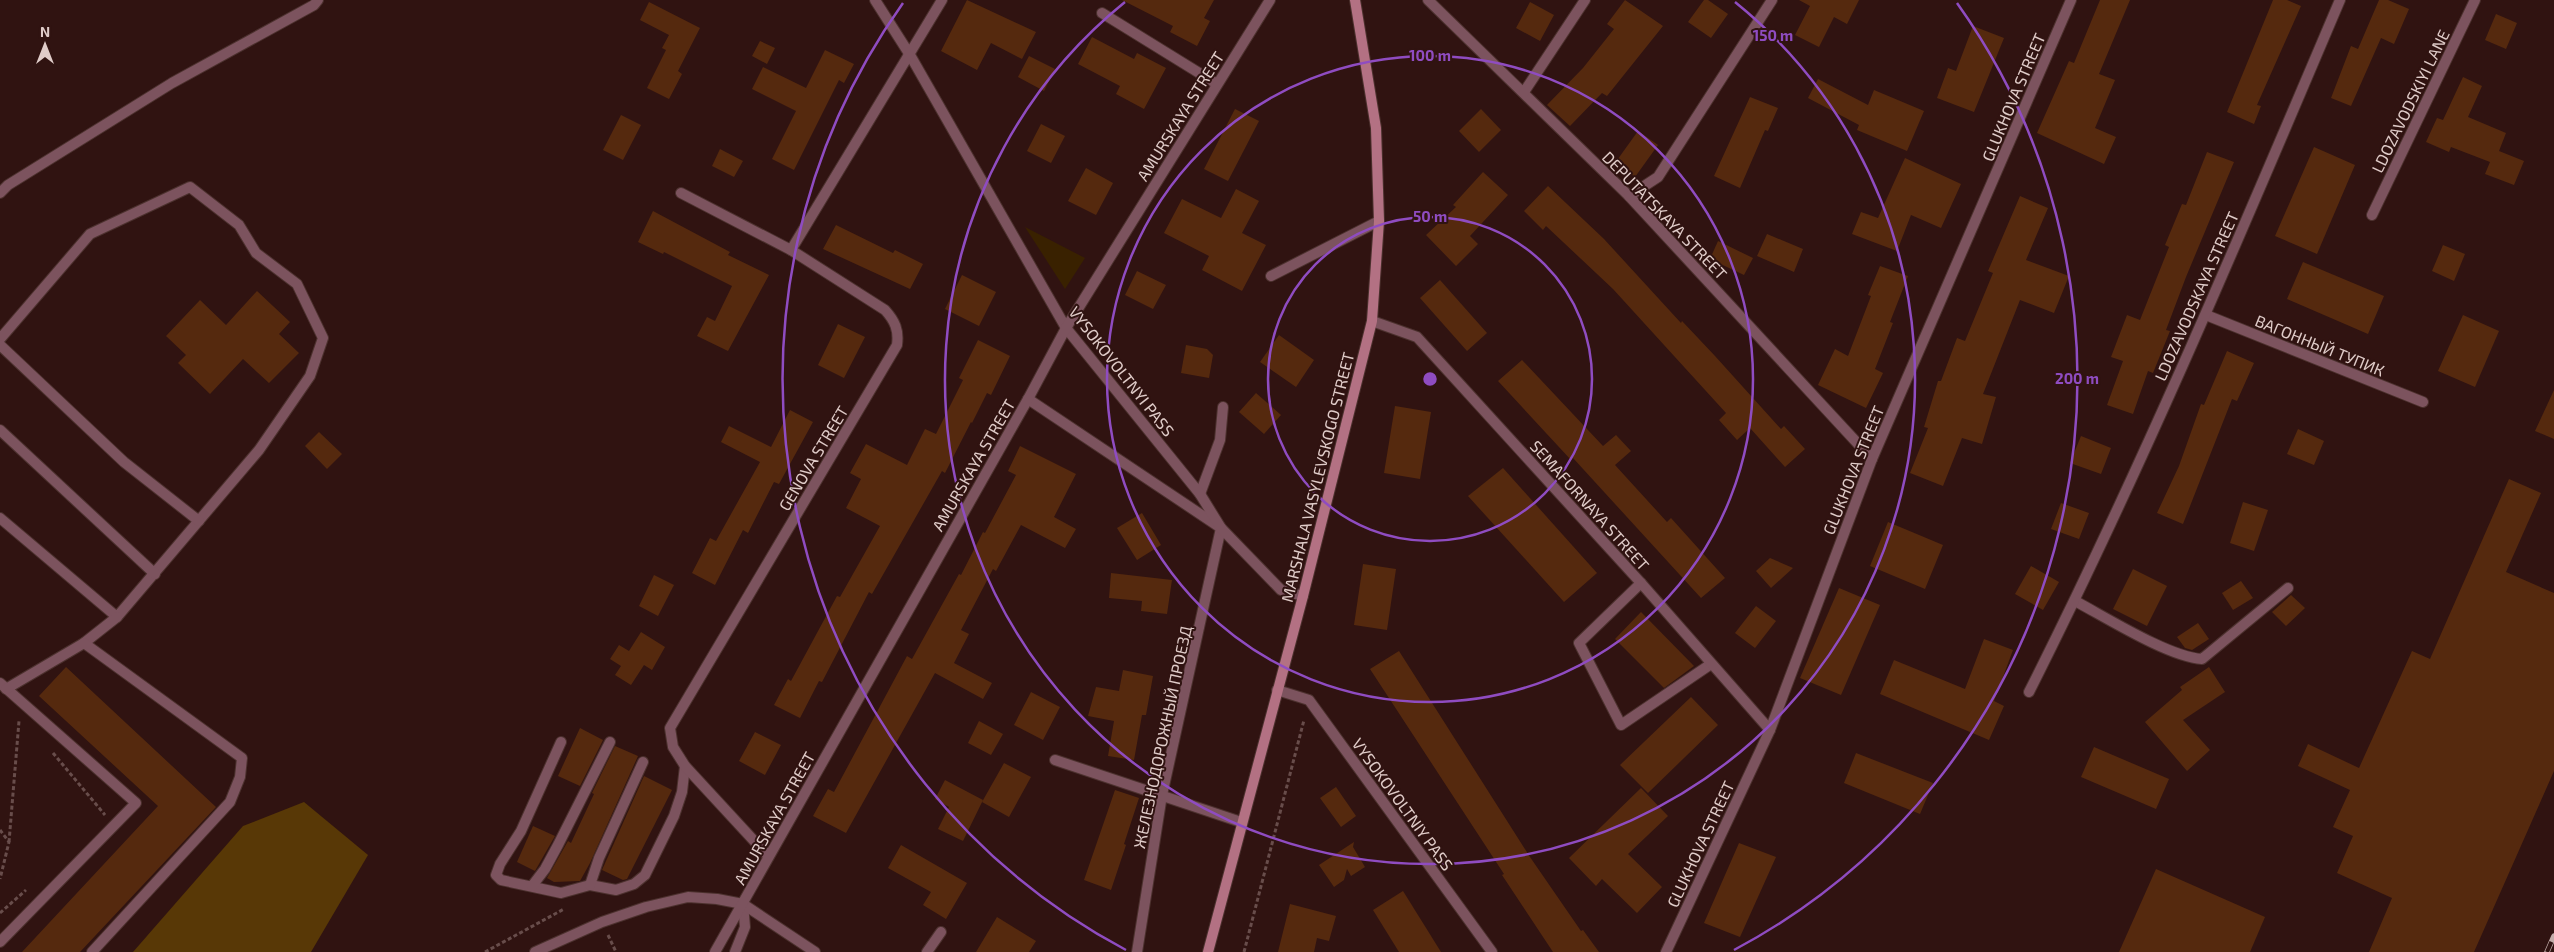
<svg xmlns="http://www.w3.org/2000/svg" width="2554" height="952" viewBox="0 0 2554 952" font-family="'Exo 2',sans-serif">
<rect width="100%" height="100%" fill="#301311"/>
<polygon fill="#392100" points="1025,227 1085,258 1065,289"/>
<polygon fill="#583806" points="304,802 368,855 311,952 133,952 243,826"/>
<g fill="#55290e">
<polygon points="967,0 1036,32 1022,59 991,43 977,70 941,51"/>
<polygon points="1122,0 1214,0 1204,18 1210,21 1197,46 1170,32 1173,26"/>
<polygon points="1625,0 1663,26 1607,96 1602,93 1570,126 1547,105 1583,68 1614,29 1607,24"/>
<polygon points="1704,0 1708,0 1728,14 1711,38 1688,22"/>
<polygon points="1799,0 1859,0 1847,24 1834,17 1819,47 1795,35 1810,6"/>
<polygon points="2100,0 2130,0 2099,74 2115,80 2095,128 2116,137 2104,164 2037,133 2069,61 2074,63"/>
<polygon points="2273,0 2287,0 2301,6 2257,105 2261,106 2254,124 2227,112"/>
<polygon points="2379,0 2388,0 2409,9 2394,44 2381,38 2351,106 2331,98 2351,46 2358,49"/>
<polygon points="649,2 700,28 678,71 682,74 669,99 647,88 666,50 662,48 669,35 640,20"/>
<polygon points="1530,2 1554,15 1540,41 1516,28"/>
<polygon points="2496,14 2517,23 2506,49 2485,40"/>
<polygon points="1973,26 2004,38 1974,112 1937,98 1948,68 1956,71"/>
<polygon points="1092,37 1134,59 1137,53 1166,68 1144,109 1116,94 1120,86 1078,64"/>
<polygon points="760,41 775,48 767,64 752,56"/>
<polygon points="825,50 854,64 844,83 839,80 794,170 772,159 796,111 752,89 763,67 806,88"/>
<polygon points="1029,56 1055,69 1044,91 1018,77"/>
<polygon points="2463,77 2482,86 2468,117 2506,133 2499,151 2524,161 2514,185 2485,174 2490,162 2451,147 2449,152 2426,142 2437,118 2443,120"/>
<polygon points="1818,79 1868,105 1874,90 1924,111 1907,151 1857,130 1859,125 1808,98"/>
<polygon points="1750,97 1778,108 1768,131 1765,130 1740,188 1714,176"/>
<polygon points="1235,109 1259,121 1228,181 1204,169"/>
<polygon points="1481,109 1501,130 1479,152 1459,131"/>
<polygon points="621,115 641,125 623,160 603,150"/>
<polygon points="1041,124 1065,136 1051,163 1027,151"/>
<polygon points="1638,131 1658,145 1635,177 1615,163"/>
<polygon points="2314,147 2355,165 2317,254 2275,236"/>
<polygon points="720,149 743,161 734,177 712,166"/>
<polygon points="2207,152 2234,162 2186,277 2166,330 2170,331 2153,373 2148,371 2133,414 2107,405 2123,361 2111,357 2127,315 2140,320 2169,247 2165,245 2182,204 2186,205"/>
<polygon points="1905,158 1961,184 1941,228 1911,215 1897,251 1852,234 1861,212 1878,218"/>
<polygon points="1086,168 1113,183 1096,215 1068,201"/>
<polygon points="1483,172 1508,195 1470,236 1478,244 1456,266 1426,235 1456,207 1453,205"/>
<polygon points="1548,186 1604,239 1681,323 1682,321 1715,356 1781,429 1784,426 1805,449 1785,467 1750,428 1737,440 1719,420 1726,413 1613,289 1546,226 1543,230 1524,211"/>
<polygon points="1236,189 1259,201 1242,233 1266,245 1242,291 1202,270 1209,256 1164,233 1182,199 1221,218"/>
<polygon points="2020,196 2048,208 2026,260 2069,276 2054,313 2020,300 1983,394 1996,397 1982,444 1962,438 1943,486 1910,473 1928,428 1924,427 1938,381 1941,381 1957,338 1965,341 1993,273 1988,271"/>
<polygon points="653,211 730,252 728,255 769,275 728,351 697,336 707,317 715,321 732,286 664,252 663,254 638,242"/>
<polygon points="836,225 893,253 895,250 923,264 910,289 823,249"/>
<polygon points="1767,234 1803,249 1794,272 1757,256"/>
<polygon points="1718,241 1753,258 1744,275 1710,259"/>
<polygon points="2443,245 2465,254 2454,281 2432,271"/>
<polygon points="2303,262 2384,296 2368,334 2287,299"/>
<polygon points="1880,266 1908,276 1890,322 1893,323 1875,369 1883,373 1866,408 1818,385 1835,349 1848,356 1871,296 1868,295"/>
<polygon points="1137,271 1166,285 1153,309 1125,295"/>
<polygon points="962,275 996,292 979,326 945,309"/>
<polygon points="1440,280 1487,333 1467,351 1420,298"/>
<polygon points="257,291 290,322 279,334 299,353 269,383 243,359 210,394 178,363 186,355 166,336 200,300 226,325"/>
<polygon points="2463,315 2499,331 2475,387 2438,371"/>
<polygon points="838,324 865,337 844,378 818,365"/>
<polygon points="1279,335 1314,360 1296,387 1260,362"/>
<polygon points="978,340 1010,356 991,395 987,393 972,423 971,422 945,473 942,471 872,594 869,592 822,682 819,681 800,718 774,705 788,679 791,681 837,596 840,597 880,526 846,508 861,479 850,473 866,444 907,465 925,429 936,434 963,380 959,378"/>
<polygon points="1186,345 1207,349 1213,355 1209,378 1181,373"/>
<polygon points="2227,351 2254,363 2237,401 2232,399 2183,524 2157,513 2179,466 2201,404 2204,405"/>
<polygon points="1522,360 1603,446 1616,435 1631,451 1615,465 1667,522 1671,518 1725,578 1701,598 1573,458 1571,460 1498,381"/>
<polygon points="2554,390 2554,439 2535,431"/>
<polygon points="1256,393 1281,415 1264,434 1239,412"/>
<polygon points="1395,406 1431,412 1420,479 1384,473"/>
<polygon points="790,410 813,422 779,484 774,482 748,533 743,530 715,585 692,573 710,538 716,541 760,462 721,442 729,426 771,447"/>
<polygon points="2298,429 2324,441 2314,465 2287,454"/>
<polygon points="319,432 342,454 327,469 305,446"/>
<polygon points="2081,436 2111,448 2101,474 2070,463"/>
<polygon points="1020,446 1076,474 1054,517 1076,529 1065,548 1021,525 996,571 993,569 961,630 969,634 954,663 992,683 983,699 935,673 846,833 813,816 828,789 834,792 907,656 912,659 959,574 961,575 983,532 985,533 1016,475 1008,471"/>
<polygon points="1503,468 1597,573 1564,602 1468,496"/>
<polygon points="2509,479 2541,493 2506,572 2554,593 2554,771 2474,952 2369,952 2392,898 2337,873 2353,836 2333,827 2350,790 2298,766 2308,744 2359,768 2412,651 2430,659"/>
<polygon points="2243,502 2268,510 2254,551 2230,543"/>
<polygon points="2061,503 2089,513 2079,539 2051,529"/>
<polygon points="1142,513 1161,545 1137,560 1117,528"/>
<polygon points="1888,522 1943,545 1925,589 1870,566"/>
<polygon points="1770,558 1793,568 1771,588 1756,571"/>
<polygon points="1363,564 1396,569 1387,630 1354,625"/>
<polygon points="2031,566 2059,582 2043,610 2015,594"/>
<polygon points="2133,569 2167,586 2147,626 2113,609"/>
<polygon points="1111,573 1172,580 1167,614 1141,611 1142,601 1109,598"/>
<polygon points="654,575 674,585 658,616 639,606"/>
<polygon points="2241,581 2253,598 2233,610 2222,593"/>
<polygon points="1839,588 1880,605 1841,695 1800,678"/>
<polygon points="2291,595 2305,608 2286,626 2272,612"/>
<polygon points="1756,606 1776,621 1755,648 1735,633"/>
<polygon points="1641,612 1694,666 1664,688 1615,639"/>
<polygon points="2198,623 2209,639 2192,650 2185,648 2177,637"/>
<polygon points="641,632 665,647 652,670 644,665 631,685 615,675 621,666 610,659 619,645 629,651"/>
<polygon points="1984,639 2013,650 1994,701 2004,706 1989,740 1880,694 1894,660 1965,689"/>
<polygon points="1399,651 1530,857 1581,931 1583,930 1599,952 1553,952 1502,875 1504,874 1370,669"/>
<polygon points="66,667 216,807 80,952 22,952 158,806 39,696"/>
<polygon points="2209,667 2225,692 2183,720 2210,750 2187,771 2145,722 2182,690 2180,687"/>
<polygon points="1123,670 1153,676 1146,715 1142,715 1134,760 1108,756 1114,721 1088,716 1096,687 1119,691"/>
<polygon points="1031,692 1060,707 1043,740 1014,725"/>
<polygon points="1691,697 1718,725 1648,793 1620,765"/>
<polygon points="979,721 1003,734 991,755 968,743"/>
<polygon points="580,728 603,740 580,786 558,776"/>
<polygon points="755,732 781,745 765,775 739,761"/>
<polygon points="615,746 638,756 590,863 580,881 554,882 547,878 568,841 571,843 594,794 592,793"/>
<polygon points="2094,747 2169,779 2156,809 2081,777"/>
<polygon points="1856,753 1933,783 1920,814 1844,783"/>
<polygon points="1004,763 1031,777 1009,817 982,802"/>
<polygon points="644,776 672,790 627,879 623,880 602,870"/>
<polygon points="945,780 983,800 963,841 938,829 949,807 935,799"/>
<polygon points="1336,787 1356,816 1341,827 1320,798"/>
<polygon points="1641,788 1668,816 1628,854 1662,887 1637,913 1602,879 1596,886 1569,858"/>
<polygon points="1115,790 1139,798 1124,844 1126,845 1111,890 1084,880"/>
<polygon points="533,826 555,836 535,871 517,862"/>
<polygon points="1354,842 1353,847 1365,867 1351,876 1347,869 1344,880 1334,887 1319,865"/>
<polygon points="1739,843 1776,857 1740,937 1704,923"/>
<polygon points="901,845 967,883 946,919 923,905 931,892 888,868"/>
<polygon points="2156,869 2265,917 2250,952 2119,952"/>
<polygon points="1403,891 1441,952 1399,952 1373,910"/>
<polygon points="1290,904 1336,916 1329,941 1317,938 1314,952 1278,952"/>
<polygon points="997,917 1036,941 1029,952 976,952"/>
</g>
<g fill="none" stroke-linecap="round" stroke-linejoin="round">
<defs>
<g id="service">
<polyline points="1102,13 1217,84"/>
<polyline points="0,193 8,185 172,83 314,5 318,0"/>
<polyline points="1271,276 1379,221"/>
<polyline points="0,339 90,234 190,187 239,225 256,253 297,284 323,338 310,376 259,450 117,617 0,518"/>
<polyline points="0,345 124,462 199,521"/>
<polyline points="1028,399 1221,528 1162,795 1137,952"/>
<polyline points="0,430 155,574"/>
<polyline points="1200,494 1220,440 1223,407"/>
<polyline points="1641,583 1579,643 1621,725 1711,664"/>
<polyline points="84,643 117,617"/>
<polyline points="0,683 136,803 0,942"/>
<polyline points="6,689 84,643 242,758 240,777 230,802 92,952"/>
<polyline points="561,742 521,831 500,864 496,875 501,880 561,893 590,885 616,890 634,884 645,875 674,816 682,792 685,766"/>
<polyline points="1055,760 1241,822"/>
<polyline points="590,885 599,858 643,762"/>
<polyline points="532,886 545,869 558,845 610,742"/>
<polyline points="735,952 745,927 743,904"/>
<polyline points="927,952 941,932"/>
</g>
<g id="minor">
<polyline points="875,0 910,55 1066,328 1200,494 1221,528 1281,590 1303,596"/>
<polyline points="1428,0 1629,196 1872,459"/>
<polyline points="1524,92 1585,0"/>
<path d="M681 193 791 250 885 310C895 321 899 330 897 345L670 728 673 747 685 766 768 856"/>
<polyline points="1629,196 1658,177 1772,0"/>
<polyline points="2372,215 2475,0"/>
<polyline points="791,250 942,0"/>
<polyline points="2206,315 2423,402"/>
<polyline points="1372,321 1417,337 1641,583 1770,730"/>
<path d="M2075 601C2107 618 2169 657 2202 659L2288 588"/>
<polyline points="1277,690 1309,700 1492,952"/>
<path d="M2029 692C2143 466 2241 233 2340 0"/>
<polyline points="535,952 602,922 646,907 688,897 717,899 743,904 815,952"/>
<polyline points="715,952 1028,399 1066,328 1270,0"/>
<polyline points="1666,952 1770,730 1872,459 2071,0"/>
</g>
<polyline id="secondary" points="1208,952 1303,596 1372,321 1379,221 1376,128 1355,0"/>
</defs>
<use href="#service" stroke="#4c312e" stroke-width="12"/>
<use href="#minor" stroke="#4c312e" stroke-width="12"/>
<use href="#secondary" stroke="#4c312e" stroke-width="12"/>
<g stroke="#684d4b" stroke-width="3" stroke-dasharray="4 2.5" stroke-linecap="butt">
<polyline points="53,753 105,815"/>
<polyline points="0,830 9,842 0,879"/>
<polyline points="9,842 19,721"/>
<polyline points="0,913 26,890"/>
<polyline points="608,935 616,952"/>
<polyline points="485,952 564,909"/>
<polyline points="1244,952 1304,720"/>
</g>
<use href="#service" stroke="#7c535e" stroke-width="10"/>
<use href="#minor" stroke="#7c535e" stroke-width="10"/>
<use href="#secondary" stroke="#b37183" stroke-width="10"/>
<defs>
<polyline id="rail" points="2547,952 2554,936"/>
</defs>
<use href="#rail" stroke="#c2adaa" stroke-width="5.5"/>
<use href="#rail" stroke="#301311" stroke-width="4" stroke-dasharray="11" stroke-linecap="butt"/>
</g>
<g fill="none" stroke="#8f4cc1" stroke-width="2.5">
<circle cx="1430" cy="379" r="162"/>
<circle cx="1430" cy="379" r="323"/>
<path d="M1735 2A485 485 0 1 1 1125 2"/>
<path d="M1126 950A647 647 0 0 1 903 3M1957 3A647 647 0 0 1 1734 950"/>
</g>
<g text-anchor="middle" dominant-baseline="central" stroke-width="4" stroke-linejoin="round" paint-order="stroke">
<g font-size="16" fill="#e0ccc9" stroke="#301311">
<text transform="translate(2013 97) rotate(-67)">GLUKHOVA STREET</text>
<text transform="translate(2410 101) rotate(-64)">LDOZAVODSKIYI LANE</text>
<text transform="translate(1180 116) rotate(-58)">AMURSKAYA STREET</text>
<text transform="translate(1665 215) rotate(46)">DEPUTATSKAYA STREET</text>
<text transform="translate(2196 296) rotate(-66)">LDOZAVODSKAYA STREET</text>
<text transform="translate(2320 345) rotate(22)">ВАГОННЫЙ ТУПИК</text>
<text transform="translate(1122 371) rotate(52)">VYSOKOVOLTNYI PASS</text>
<text transform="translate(813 458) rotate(-59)">GENOVA STREET</text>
<text transform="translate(973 465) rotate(-60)">AMURSKAYA STREET</text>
<text transform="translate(1853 470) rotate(-68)">GLUKHOVA STREET</text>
<text transform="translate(1317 477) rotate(-76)">MARSHALA VASYLEVSKOGO STREET</text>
<text transform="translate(1590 505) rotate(48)">SEMAFORNAYA STREET</text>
<text transform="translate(1162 737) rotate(-78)">ЖЕЛЕЗНОДОРОЖНЫЙ ПРОЕЗД</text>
<text transform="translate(1403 804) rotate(54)">VYSOKOVOLTNIY PASS</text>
<text transform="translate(774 818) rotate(-61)">AMURSKAYA STREET</text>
<text transform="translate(1700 844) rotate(-65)">GLUKHOVA STREET</text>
</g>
</g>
<circle cx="1430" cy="379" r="8" fill="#8f4cc1" stroke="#301311" stroke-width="2.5"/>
<g font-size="15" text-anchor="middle" font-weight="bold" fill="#8f4cc1" stroke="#301311" stroke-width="4" stroke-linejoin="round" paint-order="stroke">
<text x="1773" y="41">150 m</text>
<text x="1430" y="61">100 m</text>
<text x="1430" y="222">50 m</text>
<text x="2077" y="384">200 m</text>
</g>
<g transform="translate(45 45)" stroke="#301311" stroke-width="4" paint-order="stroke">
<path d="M0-4L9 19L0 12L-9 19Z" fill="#e0ccc9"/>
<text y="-8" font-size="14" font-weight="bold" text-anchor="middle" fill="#e0ccc9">N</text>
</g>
</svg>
